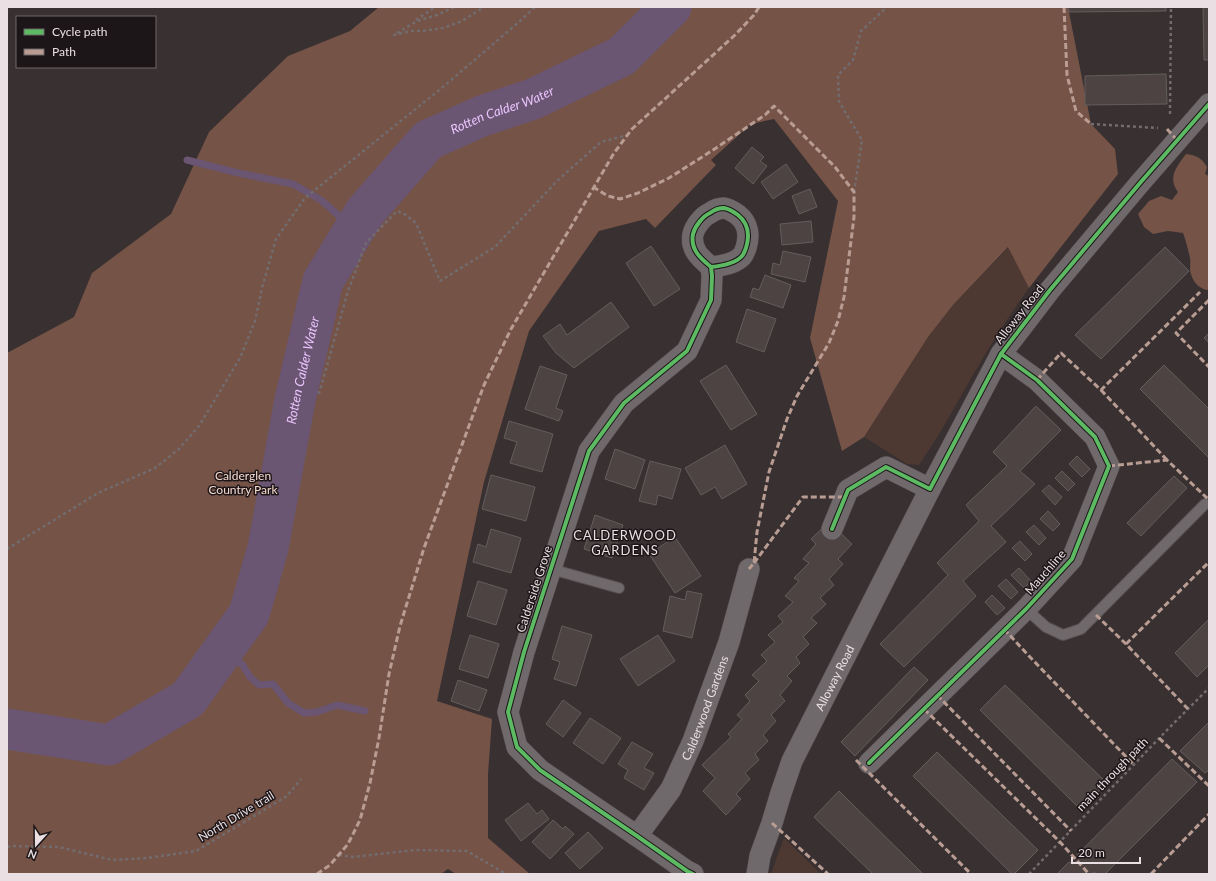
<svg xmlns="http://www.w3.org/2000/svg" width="1216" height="881" viewBox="0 0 1216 881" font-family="Lato,sans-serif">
<rect width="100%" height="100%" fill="#383031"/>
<g fill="#4e3932">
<path d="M1009 247 1029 288C1010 315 992 342 976 370 957 402 940 435 919 465L907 464 864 437 928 337 953 305Z"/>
<polygon points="784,838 821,874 771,874"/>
</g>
<g fill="#755347">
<polygon points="379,7 1068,7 1091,124 1115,149 1118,174 1029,288 1008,247 953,305 928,337 864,437 842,451 810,338 838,201 774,119 751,124 711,160 716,165 655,228 646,219 599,231 529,331 484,482 437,701 492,719 488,774 488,838 530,874 456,874 448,869 441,874 7,874 7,353 74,317 92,273 171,214 209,132 288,56 350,31"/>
<path d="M1186 154C1196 155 1202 158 1207 167L1205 174 1209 176V290C1201 290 1193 283 1191 274 1189 269 1191 263 1190 258 1188 249 1186 241 1183 233L1168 231 1153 234 1144 227 1138 214 1149 201 1161 196 1172 200 1178 192C1167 178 1177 166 1186 154Z"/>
</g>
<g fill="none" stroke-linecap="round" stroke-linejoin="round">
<g stroke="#6a5673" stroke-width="7">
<polyline points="187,160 234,172 293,184 321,200 354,229"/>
<polyline points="219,655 242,664 250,677 259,685 273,684 288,703 304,713 317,712 337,705 365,711"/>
</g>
<path stroke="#6a5673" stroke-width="41" id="s1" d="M7 729 109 745 188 699 249 614 268 548 295 400 323 281 365 212 428 140 482 116 533 99 622 56 671 7"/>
</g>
<g fill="#4e4343" stroke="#645d5d">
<polygon points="1068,7 1166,7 1166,11 1069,12"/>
<polygon points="1203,7 1209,7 1209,60 1204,60"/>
<polygon points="1166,74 1167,104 1085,105 1085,76"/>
<polygon points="752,147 764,157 760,161 767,166 753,184 735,168"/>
<polygon points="786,164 798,182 773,199 761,182"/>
<polygon points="810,189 817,207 799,214 792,196"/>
<polygon points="811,221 813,242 782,245 780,224"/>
<polygon points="651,246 680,289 654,306 626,263"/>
<polygon points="1165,247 1189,271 1101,359 1075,335"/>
<polygon points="783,251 811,257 805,282 771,274 773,263 780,265"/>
<polygon points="765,275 791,285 783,308 750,297 753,288 759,290"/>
<polygon points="611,302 629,327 574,368 556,353 543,336 560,324 567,335"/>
<polygon points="747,309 776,319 764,352 736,342"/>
<polygon points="1209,333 1209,343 1204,338"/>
<polygon points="726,365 757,414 731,430 700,381"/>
<polygon points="1164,365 1209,409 1209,458 1140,389"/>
<polygon points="540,366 567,375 556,408 563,411 559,421 525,409"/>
<polygon points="1036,406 1061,430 1020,471 1035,484 991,526 1006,542 963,581 976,596 904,667 880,644 948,575 937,563 979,521 966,505 1007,466 993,452"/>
<polygon points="509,421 553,434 542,472 510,463 517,442 504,438"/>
<polygon points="725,445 747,484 722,499 715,487 701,495 685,468"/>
<polygon points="615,449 645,460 635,489 605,479"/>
<polygon points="1077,456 1090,469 1082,477 1069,464"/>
<polygon points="650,461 681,469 672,499 658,495 656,505 639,501"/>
<polygon points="1062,471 1075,484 1068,491 1055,478"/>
<polygon points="491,475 535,487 526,521 482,509"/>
<polygon points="1174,476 1187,488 1141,536 1127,523"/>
<polygon points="1049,485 1062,497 1055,505 1042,491"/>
<polygon points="1048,511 1060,524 1053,531 1040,519"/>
<polygon points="595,515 623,525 612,558 584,549"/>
<polygon points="829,522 852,544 838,559 843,564 829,579 834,585 820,598 826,604 811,618 817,623 803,637 809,644 796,657 800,663 787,676 792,681 780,695 785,701 771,715 776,721 763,735 768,741 755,754 759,760 745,773 750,779 736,794 741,799 726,815 703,791 715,778 702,765 731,737 728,734 742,719 737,715 750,701 745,695 759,681 752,675 767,661 761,655 775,642 768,635 783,622 778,616 793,602 785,596 799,581 794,578 809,563 803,559 816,544 811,539"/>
<polygon points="1034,525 1046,538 1039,545 1026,532"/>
<polygon points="491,529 521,538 511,573 473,562 478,544 486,547"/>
<polygon points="675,537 701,576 675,593 649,554"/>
<polygon points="1020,541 1032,554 1025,561 1012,548"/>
<polygon points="1019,568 1031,581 1024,588 1011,575"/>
<polygon points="1006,579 1018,592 1011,599 998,586"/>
<polygon points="478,581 507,590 496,625 467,616"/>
<polygon points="687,591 702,594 692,638 663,631 670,596 685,600"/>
<polygon points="992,595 1005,608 997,615 985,602"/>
<polygon points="1209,619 1209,665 1197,677 1175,653"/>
<polygon points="562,626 592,635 576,686 554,679 560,662 552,659"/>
<polygon points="470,635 499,644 488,678 459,669"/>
<polygon points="658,635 675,661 638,686 620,659"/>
<polygon points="914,667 928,680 855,756 841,742"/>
<polygon points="458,680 487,690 479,711 451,701"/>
<polygon points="1005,685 1107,783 1080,809 980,710"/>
<polygon points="563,700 581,713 563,737 546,724"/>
<polygon points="590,718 621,738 603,764 573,743"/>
<polygon points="1209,722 1209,770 1205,773 1180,751"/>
<polygon points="632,742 653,754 644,768 654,773 644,790 624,778 628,770 618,764"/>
<polygon points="937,752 1038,850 1014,874 1012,874 913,776"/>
<polygon points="1172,759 1197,782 1105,874 1097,874 1094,872 1092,874 1057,874 1069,862 1073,864 1080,858 1077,855"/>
<polygon points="839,791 923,874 873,874 814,817"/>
<polygon points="528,803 537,814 542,810 549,819 521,841 505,820"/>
<polygon points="553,820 563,829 565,826 574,834 550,859 532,842"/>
<polygon points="588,832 603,848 580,869 565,853"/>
</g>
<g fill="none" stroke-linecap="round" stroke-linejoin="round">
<defs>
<g id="service">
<polyline points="551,569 619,588"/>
<polyline points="1026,609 1046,627 1063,635 1081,629 1205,504"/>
</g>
<g id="minor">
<polyline points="832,529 848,490 886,467 930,489 1001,354 1050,290 1140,183 1209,104"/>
<polyline points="869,763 1026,609 1072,559 1109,466 1095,437 1037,380 1001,354"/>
<path id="s2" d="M637 836 671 789 693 741 729 642 749 569"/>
<path d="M693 874 687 871 637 836 540 770 517 747 508 712 524 652 589 451 624 403 687 351 711 300 712 276 711 267C700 258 690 249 693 234 695 226 703 216 710 213 714 210 719 208 724 208 729 209 734 212 738 215 748 223 750 235 746 248 745 250 744 254 742 256 735 264 721 266 711 267"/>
<path id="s3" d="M757 874 760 856 772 823 781 793 792 761 930 489"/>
</g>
</defs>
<use href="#service" stroke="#544d4e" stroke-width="12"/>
<use href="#minor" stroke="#544d4e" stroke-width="22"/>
<g stroke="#736c6f" stroke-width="2.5" stroke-dasharray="3 3" stroke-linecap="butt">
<polyline points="454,7 437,15 417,21 394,35 411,31 422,31 443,28 462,21 484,7"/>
<polyline points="416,20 435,7"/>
<polyline points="1170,114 1171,7"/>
<polyline points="1091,124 1158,128"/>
<polyline points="854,192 862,140 851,122 839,101 838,75 853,60 861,31 887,7"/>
<polyline points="319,394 348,291 366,243 397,211 406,215 416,223 440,281 495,247 558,180 601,142 628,135"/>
<polyline points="7,549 98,493 155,468 178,450 199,426 240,358 255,321 262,288 276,239 305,198 443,87 520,21 535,7"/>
<polyline points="7,847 11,846 59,847 112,860 147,858 196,851 287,796 301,779"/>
<polyline points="339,855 353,857 416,850 467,851 506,874"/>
<polyline points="1029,874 1169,728 1209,688"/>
</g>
<use href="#service" stroke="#6f696c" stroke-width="10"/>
<use href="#minor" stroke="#6f696c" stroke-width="21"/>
<g stroke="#b99d93" stroke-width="3" stroke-dasharray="6 3" stroke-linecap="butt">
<polyline points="1064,7 1067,75 1076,111 1091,124"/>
<polyline points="1167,129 1177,140"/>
<polyline points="593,187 608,196 620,199 638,193 669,178 713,150 765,115 774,106 835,167 854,192 854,217 844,297 838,321 829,343 797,396 787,419 769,472 757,532 754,563 749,569"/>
<polyline points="1209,300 1176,333 1209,367"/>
<polyline points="1037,380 1061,353 1101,390 1200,292"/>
<polyline points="1101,390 1167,460"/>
<polyline points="1109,466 1167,460 1209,500"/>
<polyline points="754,563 803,497 845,497"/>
<polyline points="1096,615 1126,644 1188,709"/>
<polyline points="1004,629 1029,656 1134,765"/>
<polyline points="1126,644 1209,562"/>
<polyline points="937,695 1071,831"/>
<polyline points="924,709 1060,842 1089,874"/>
<polyline points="1159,738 1209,786"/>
<polyline points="856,760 971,874"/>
<polyline points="772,823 828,874"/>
<polyline points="317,874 330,865 348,844 360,820 370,783 379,738 389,674 400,626 424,548 484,385 511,329 614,153 632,129 735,35 754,15 759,7"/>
<polyline points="1151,874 1209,814"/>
</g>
<defs>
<g id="cycleway">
<polyline points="832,529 848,490 886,467 930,489 1001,354 1050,290 1140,183 1209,104"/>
<polyline points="869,763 1026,609 1072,559 1109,466 1095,437 1037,380 1001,354"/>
<path d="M693 874 687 871 637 836 540 770 517 747 508 712 524 652 589 451 624 403 687 351 711 300 712 276 711 267C700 258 690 249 693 234 695 226 703 216 710 213 714 210 719 208 724 208 729 209 734 212 738 215 748 223 750 235 746 248 745 250 744 254 742 256 735 264 721 266 711 267"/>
</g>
</defs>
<use href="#cycleway" stroke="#1d1618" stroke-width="6"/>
<use href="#cycleway" stroke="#5cba63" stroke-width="4"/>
</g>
<g text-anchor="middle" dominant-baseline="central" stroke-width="3" stroke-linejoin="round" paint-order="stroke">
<g font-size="12" fill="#eadfe2" stroke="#1d1618">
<text transform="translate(1019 314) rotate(-52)">Alloway Road</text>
<text transform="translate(1045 572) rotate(-49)">Mauchline</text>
<text transform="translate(534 589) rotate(-72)">Calderside Grove</text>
<text stroke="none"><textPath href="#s3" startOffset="212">Alloway Road</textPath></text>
<text stroke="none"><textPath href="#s2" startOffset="146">Calderwood Gardens</textPath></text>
<text transform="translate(1112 774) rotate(-46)">main through path</text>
<text transform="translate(236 816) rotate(-31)">North Drive trail</text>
</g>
<g font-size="12" fill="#f6dad0" stroke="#1d1618">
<text x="243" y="475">Calderglen<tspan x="243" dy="14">Country Park</tspan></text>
</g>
<g font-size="13" font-style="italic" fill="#eac4fc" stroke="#1d1618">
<text stroke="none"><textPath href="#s1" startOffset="897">Rotten Calder Water</textPath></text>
<text stroke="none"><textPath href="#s1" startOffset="549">Rotten Calder Water</textPath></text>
</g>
<g font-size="13" letter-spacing="1" fill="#eadfe2" stroke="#1d1618">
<text x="625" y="535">CALDERWOOD<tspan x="625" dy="15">GARDENS</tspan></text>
</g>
</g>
<rect width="1216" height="881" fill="none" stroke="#eadfe2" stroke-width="16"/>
<rect x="16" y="16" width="140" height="52" fill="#1d1618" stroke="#6f6669"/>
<rect x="24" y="29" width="20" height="6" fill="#5cba63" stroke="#6f6669"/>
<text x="52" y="36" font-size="12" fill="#eadfe2">Cycle path</text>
<rect x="24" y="49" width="20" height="6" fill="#b99d93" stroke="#6f6669"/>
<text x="52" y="56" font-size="12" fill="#eadfe2">Path</text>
<g transform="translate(36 845) rotate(201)" stroke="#1d1618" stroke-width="3" paint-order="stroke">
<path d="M0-3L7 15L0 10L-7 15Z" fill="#eadfe2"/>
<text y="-6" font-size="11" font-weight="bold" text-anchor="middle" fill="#eadfe2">N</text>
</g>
<path d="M1072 857v6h68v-6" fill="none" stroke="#eadfe2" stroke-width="2"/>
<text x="1078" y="857" font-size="12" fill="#eadfe2" stroke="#1d1618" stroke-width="3" paint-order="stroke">20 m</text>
</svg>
